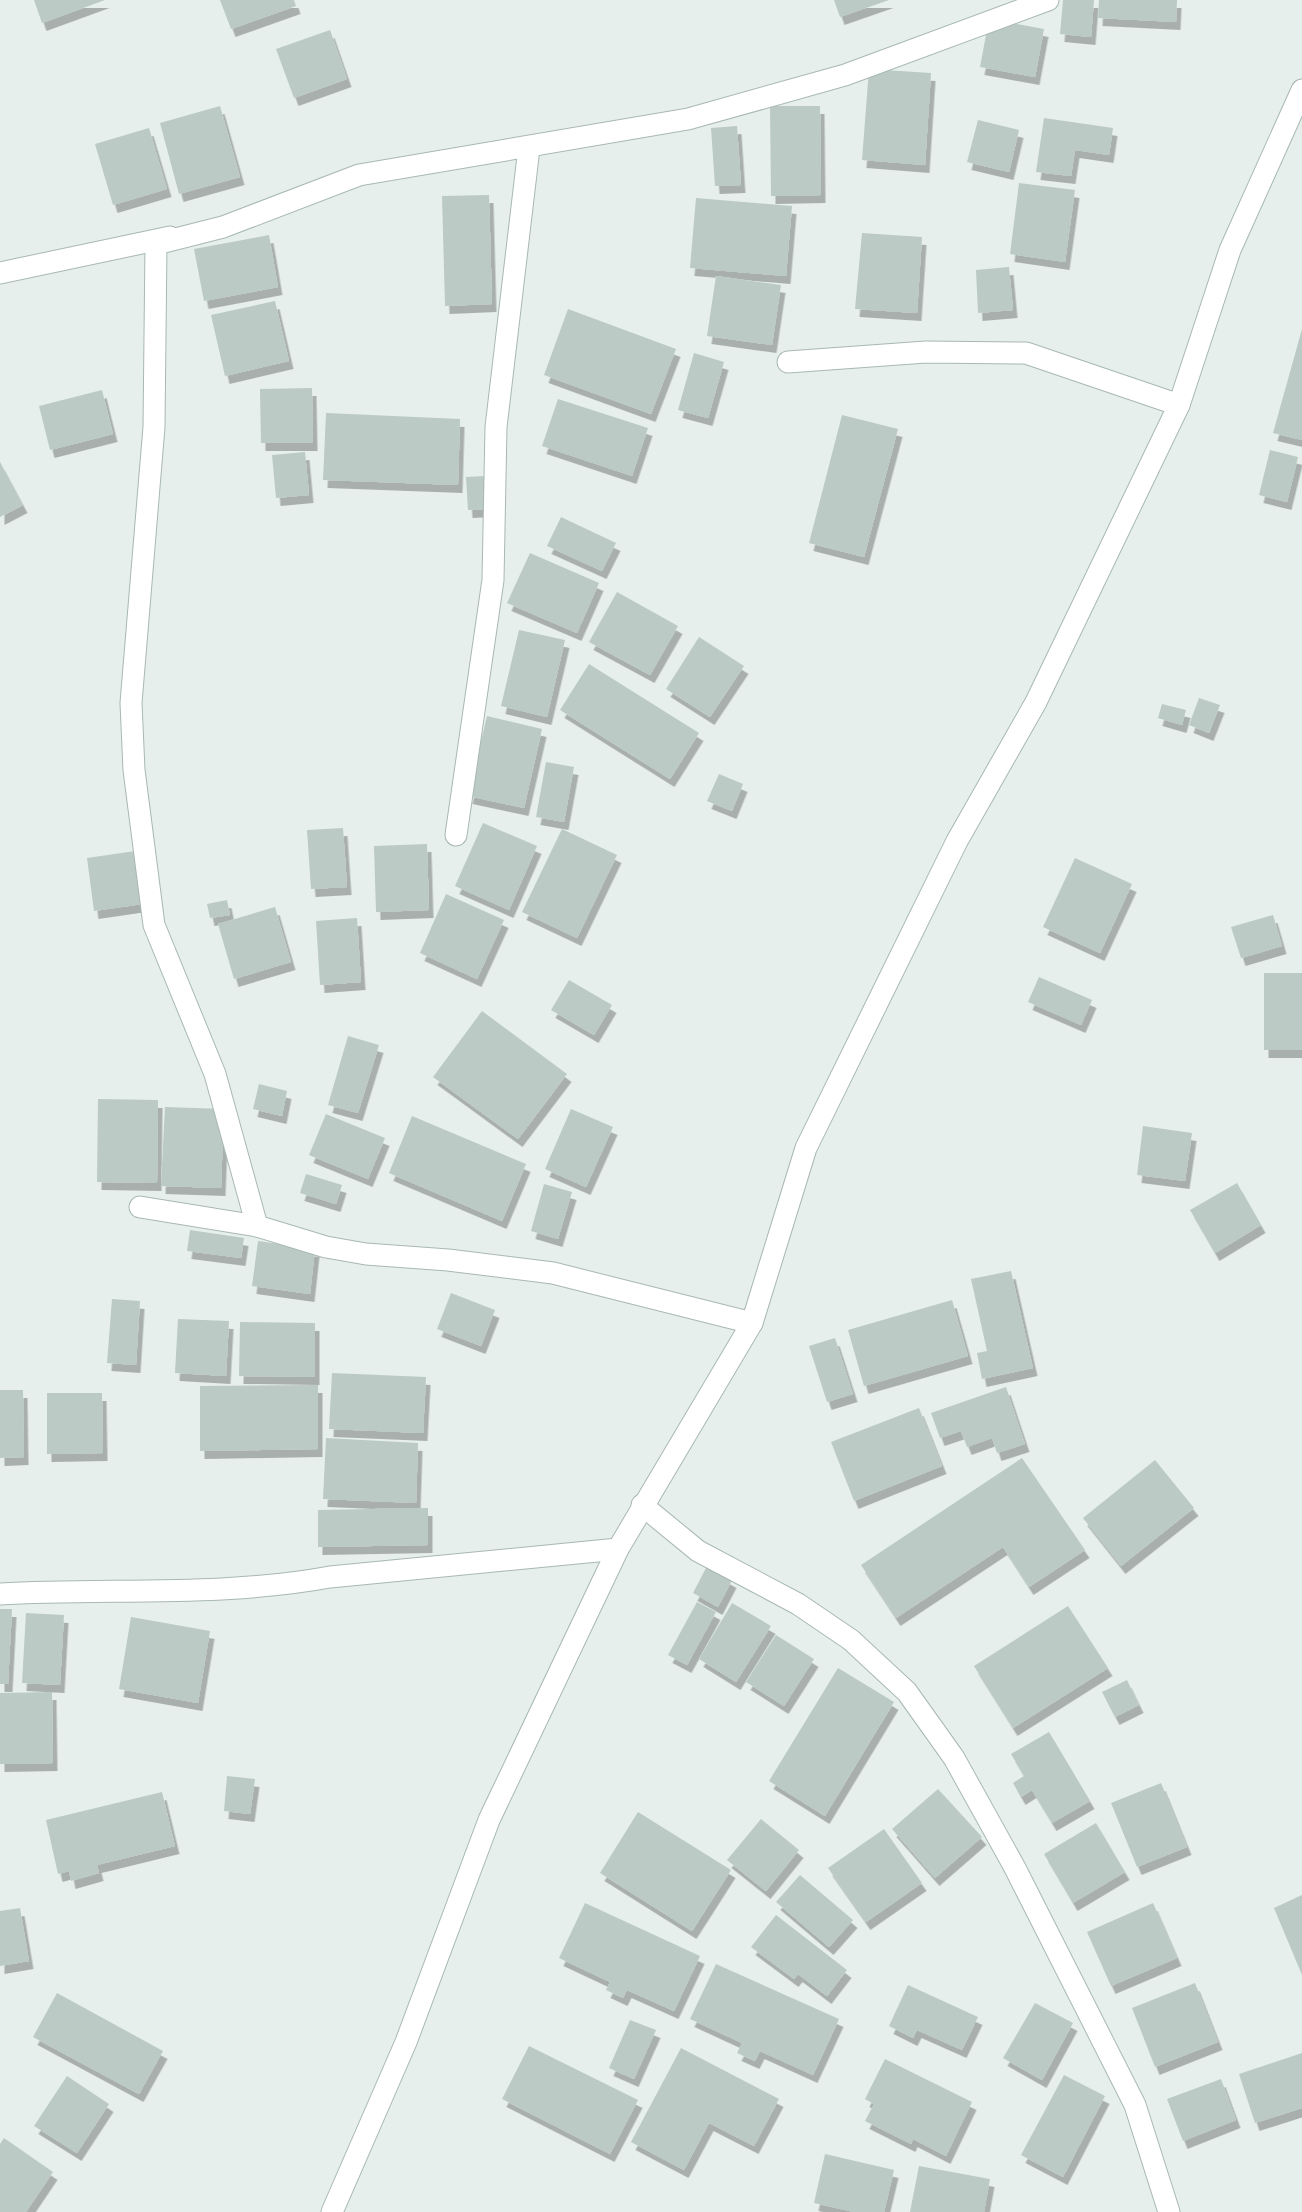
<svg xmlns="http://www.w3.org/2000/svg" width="1302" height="2212" viewBox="0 0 1302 2212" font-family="'Public Sans',sans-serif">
<defs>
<filter id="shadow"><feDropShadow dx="4.5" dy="8" stdDeviation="0" flood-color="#0004"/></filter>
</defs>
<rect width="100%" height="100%" fill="#e6efeb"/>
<g fill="#bbcac4" filter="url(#shadow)">
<polygon points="34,0 105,0 42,23"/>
<polygon points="220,0 294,0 296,6 231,29"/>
<polygon points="834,0 889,0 840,17"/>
<polygon points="1063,0 1094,0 1091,37 1060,34"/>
<polygon points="1099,0 1177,0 1176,22 1098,18"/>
<polygon points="989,19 1044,29 1035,77 980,67"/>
<polygon points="330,30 347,79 294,98 276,49"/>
<polygon points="869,69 931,73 925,165 862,160"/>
<polygon points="220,106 240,177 179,194 160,123"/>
<polygon points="770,106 820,106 821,195 771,196"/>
<polygon points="1044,118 1113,128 1109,155 1075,150 1071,176 1036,172"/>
<polygon points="978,120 1019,130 1009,172 967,162"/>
<polygon points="737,126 741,185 715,186 711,128"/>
<polygon points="149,128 167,189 113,205 95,144"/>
<polygon points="1019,183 1075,190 1065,262 1010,254"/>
<polygon points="489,195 492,304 445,306 442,196"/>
<polygon points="696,198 792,206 786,276 690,268"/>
<polygon points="862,233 922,237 917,313 855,309"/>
<polygon points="269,235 278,287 204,301 194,249"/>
<polygon points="1009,267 1013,310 978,313 976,270"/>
<polygon points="716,276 781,285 772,345 707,336"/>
<polygon points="275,301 289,361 225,376 211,315"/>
<polygon points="568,309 676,349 651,414 544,375"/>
<polygon points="1302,329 1302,440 1273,433"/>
<polygon points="694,353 724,362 708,418 678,410"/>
<polygon points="312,388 313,443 261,443 260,389"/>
<polygon points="102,390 113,434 50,450 39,406"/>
<polygon points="558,399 648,428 632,476 542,446"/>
<polygon points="326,413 460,419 458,485 323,480"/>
<polygon points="842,415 898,429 864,557 809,543"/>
<polygon points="1270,450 1298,457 1287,502 1259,495"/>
<polygon points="305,452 309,495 276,498 272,455"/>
<polygon points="0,462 23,505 0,517"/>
<polygon points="486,476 487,509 468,510 466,477"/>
<polygon points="561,517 616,543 602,571 547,546"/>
<polygon points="530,553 599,583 577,633 507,603"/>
<polygon points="617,592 678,626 650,675 589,642"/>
<polygon points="519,630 565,640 547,717 501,706"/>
<polygon points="699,637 744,666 710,717 666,689"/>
<polygon points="589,664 699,733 670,779 560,710"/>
<polygon points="1199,698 1220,705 1209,733 1189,725"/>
<polygon points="1162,704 1186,710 1182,725 1158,718"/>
<polygon points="487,716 542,729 524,808 468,796"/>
<polygon points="546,762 574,767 564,822 536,817"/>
<polygon points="719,774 743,784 732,811 707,801"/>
<polygon points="483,823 537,846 509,910 455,886"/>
<polygon points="343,828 347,887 311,889 307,830"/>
<polygon points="562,829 617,855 577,938 522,912"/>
<polygon points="427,844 429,910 376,912 374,846"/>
<polygon points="142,850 149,903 94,911 87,858"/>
<polygon points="1075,858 1132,884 1100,953 1043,927"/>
<polygon points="446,894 504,920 477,979 420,953"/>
<polygon points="227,900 230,915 210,918 207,904"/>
<polygon points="275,907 291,962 234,979 218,924"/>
<polygon points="1273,915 1282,946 1241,958 1231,927"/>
<polygon points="357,918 361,982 320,985 316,921"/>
<rect x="1264" y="973" width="38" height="77"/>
<polygon points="1039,977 1092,1000 1081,1025 1028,1002"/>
<polygon points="569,980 612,1005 594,1035 551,1010"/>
<polygon points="482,1011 567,1074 518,1139 433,1077"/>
<polygon points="348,1036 379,1045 358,1113 328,1105"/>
<polygon points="259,1084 287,1091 282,1116 253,1109"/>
<polygon points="98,1099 158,1100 157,1183 97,1182"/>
<polygon points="165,1107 224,1109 221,1188 161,1186"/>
<polygon points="571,1109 613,1127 586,1187 545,1169"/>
<polygon points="326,1114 385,1138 368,1179 309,1155"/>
<polygon points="412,1116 526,1164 502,1221 389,1173"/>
<polygon points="1143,1126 1192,1133 1185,1181 1137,1175"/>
<polygon points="306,1174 342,1185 336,1204 300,1193"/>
<polygon points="1237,1183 1261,1225 1215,1253 1190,1210"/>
<polygon points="544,1184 572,1192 558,1239 531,1231"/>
<polygon points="190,1230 244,1238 241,1258 187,1251"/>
<polygon points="258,1241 315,1249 310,1294 252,1286"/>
<polygon points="1011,1271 1033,1368 982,1379 977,1353 987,1351 971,1279"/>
<polygon points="451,1293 495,1310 481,1346 437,1329"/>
<polygon points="112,1299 140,1301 136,1365 107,1363"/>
<polygon points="952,1300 968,1356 864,1386 848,1330"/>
<polygon points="178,1319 229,1321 226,1376 175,1373"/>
<polygon points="240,1322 315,1323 315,1377 239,1376"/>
<polygon points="835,1338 853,1394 827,1402 809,1346"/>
<polygon points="332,1373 426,1377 423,1433 329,1429"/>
<polygon points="318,1385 318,1449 200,1451 200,1386"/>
<polygon points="1006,1387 1025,1444 997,1453 992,1438 967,1447 961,1431 940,1438 931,1413"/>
<polygon points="0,1390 23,1390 24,1457 0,1458"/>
<polygon points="47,1393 102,1393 103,1453 47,1454"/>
<polygon points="919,1408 942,1466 854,1501 831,1442"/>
<polygon points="326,1438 418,1443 416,1503 323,1499"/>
<polygon points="1022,1458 1085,1550 1029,1587 1003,1547 896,1618 861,1565"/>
<polygon points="1155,1460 1194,1508 1121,1566 1083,1518"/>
<polygon points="428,1508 428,1545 318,1547 318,1510"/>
<polygon points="707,1566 732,1580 718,1607 693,1593"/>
<polygon points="697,1602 716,1612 687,1665 668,1655"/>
<polygon points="732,1603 771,1626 736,1682 699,1659"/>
<polygon points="1068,1606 1108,1668 1013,1728 974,1666"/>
<polygon points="0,1609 12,1609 8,1684 0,1684"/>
<polygon points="26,1613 64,1615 60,1685 22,1683"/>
<polygon points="131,1617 210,1631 198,1703 119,1689"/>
<polygon points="776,1635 814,1659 784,1706 746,1682"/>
<polygon points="838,1668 894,1702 825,1816 769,1781"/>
<polygon points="1127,1680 1139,1705 1115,1717 1102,1692"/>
<polygon points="52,1692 53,1763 0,1764 0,1693"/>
<polygon points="1049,1732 1090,1801 1052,1823 1032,1790 1021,1797 1013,1783 1024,1776 1011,1754"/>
<polygon points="227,1776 255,1779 250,1814 224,1811"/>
<polygon points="1161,1783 1187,1847 1137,1867 1111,1803"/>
<polygon points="938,1789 982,1837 935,1878 892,1829"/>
<polygon points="162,1792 175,1846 97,1865 99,1873 71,1881 69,1871 58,1874 46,1820"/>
<polygon points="638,1812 731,1870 692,1931 600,1873"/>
<polygon points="761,1819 799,1850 766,1891 727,1860"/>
<polygon points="1096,1823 1125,1872 1073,1903 1044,1854"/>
<polygon points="884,1829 922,1883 866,1922 828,1868"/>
<polygon points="800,1875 853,1920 829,1947 776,1902"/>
<polygon points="1302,1895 1302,1975 1274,1908"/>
<polygon points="585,1903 700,1956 674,2011 627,1990 623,1998 606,1990 610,1982 559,1958"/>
<polygon points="1153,1903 1177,1958 1111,1986 1087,1932"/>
<polygon points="20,1908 29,1961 0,1966 0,1911"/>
<polygon points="776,1915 847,1970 827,1996 798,1974 794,1979 751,1947"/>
<polygon points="716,1964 839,2019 813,2075 760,2051 755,2061 737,2053 742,2043 690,2019"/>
<polygon points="1195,1983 1218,2042 1155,2067 1132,2008"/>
<polygon points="908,1985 978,2017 962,2050 917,2030 913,2038 889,2026"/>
<polygon points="57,1993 163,2051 139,2094 33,2037"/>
<polygon points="1035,2003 1073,2023 1042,2080 1003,2058"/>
<polygon points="630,2020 656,2030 634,2079 609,2068"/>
<polygon points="529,2046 638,2100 610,2154 502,2099"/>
<polygon points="681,2048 779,2099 754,2146 709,2123 684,2170 631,2142"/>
<polygon points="1302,2053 1302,2108 1255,2123 1239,2074"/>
<polygon points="885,2059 972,2102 946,2156 913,2139 911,2144 865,2121 874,2104 865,2099"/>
<polygon points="1064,2075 1105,2096 1063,2177 1021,2155"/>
<polygon points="67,2076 109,2104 77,2153 34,2126"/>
<polygon points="1221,2079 1236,2120 1183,2141 1167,2099"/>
<polygon points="4,2138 53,2172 26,2212 0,2212 0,2144"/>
<polygon points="825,2154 894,2170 884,2212 854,2212 814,2203"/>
<polygon points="919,2166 990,2179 984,2212 910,2212"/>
</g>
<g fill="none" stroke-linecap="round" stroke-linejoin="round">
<defs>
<g id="minor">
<polyline points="0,273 170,237"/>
<polyline points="788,362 926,352 1026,353 1179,405"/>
<polyline points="456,835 493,580 496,427 529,148"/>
<polyline points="140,1207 257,1226 326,1247 366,1254 448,1260 553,1273 752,1323"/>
<polyline points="257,1226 215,1074 154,925 134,770 131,703 154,427 156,244 223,227 359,175 688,119 845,75 1048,0"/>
<polyline points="642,1505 698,1551 798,1604 851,1640 907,1692 954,1758 1015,1868 1135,2105 1169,2212"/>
<path d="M0 1594C110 1588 221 1597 330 1577L618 1549"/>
<polyline points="332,2212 406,2042 489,1820 618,1549 752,1323 806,1148 957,841 1036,702 1179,405 1230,250 1302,90"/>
</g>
</defs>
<use href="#minor" stroke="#a8b8b2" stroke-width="23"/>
<use href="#minor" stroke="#fff" stroke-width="21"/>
</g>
</svg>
